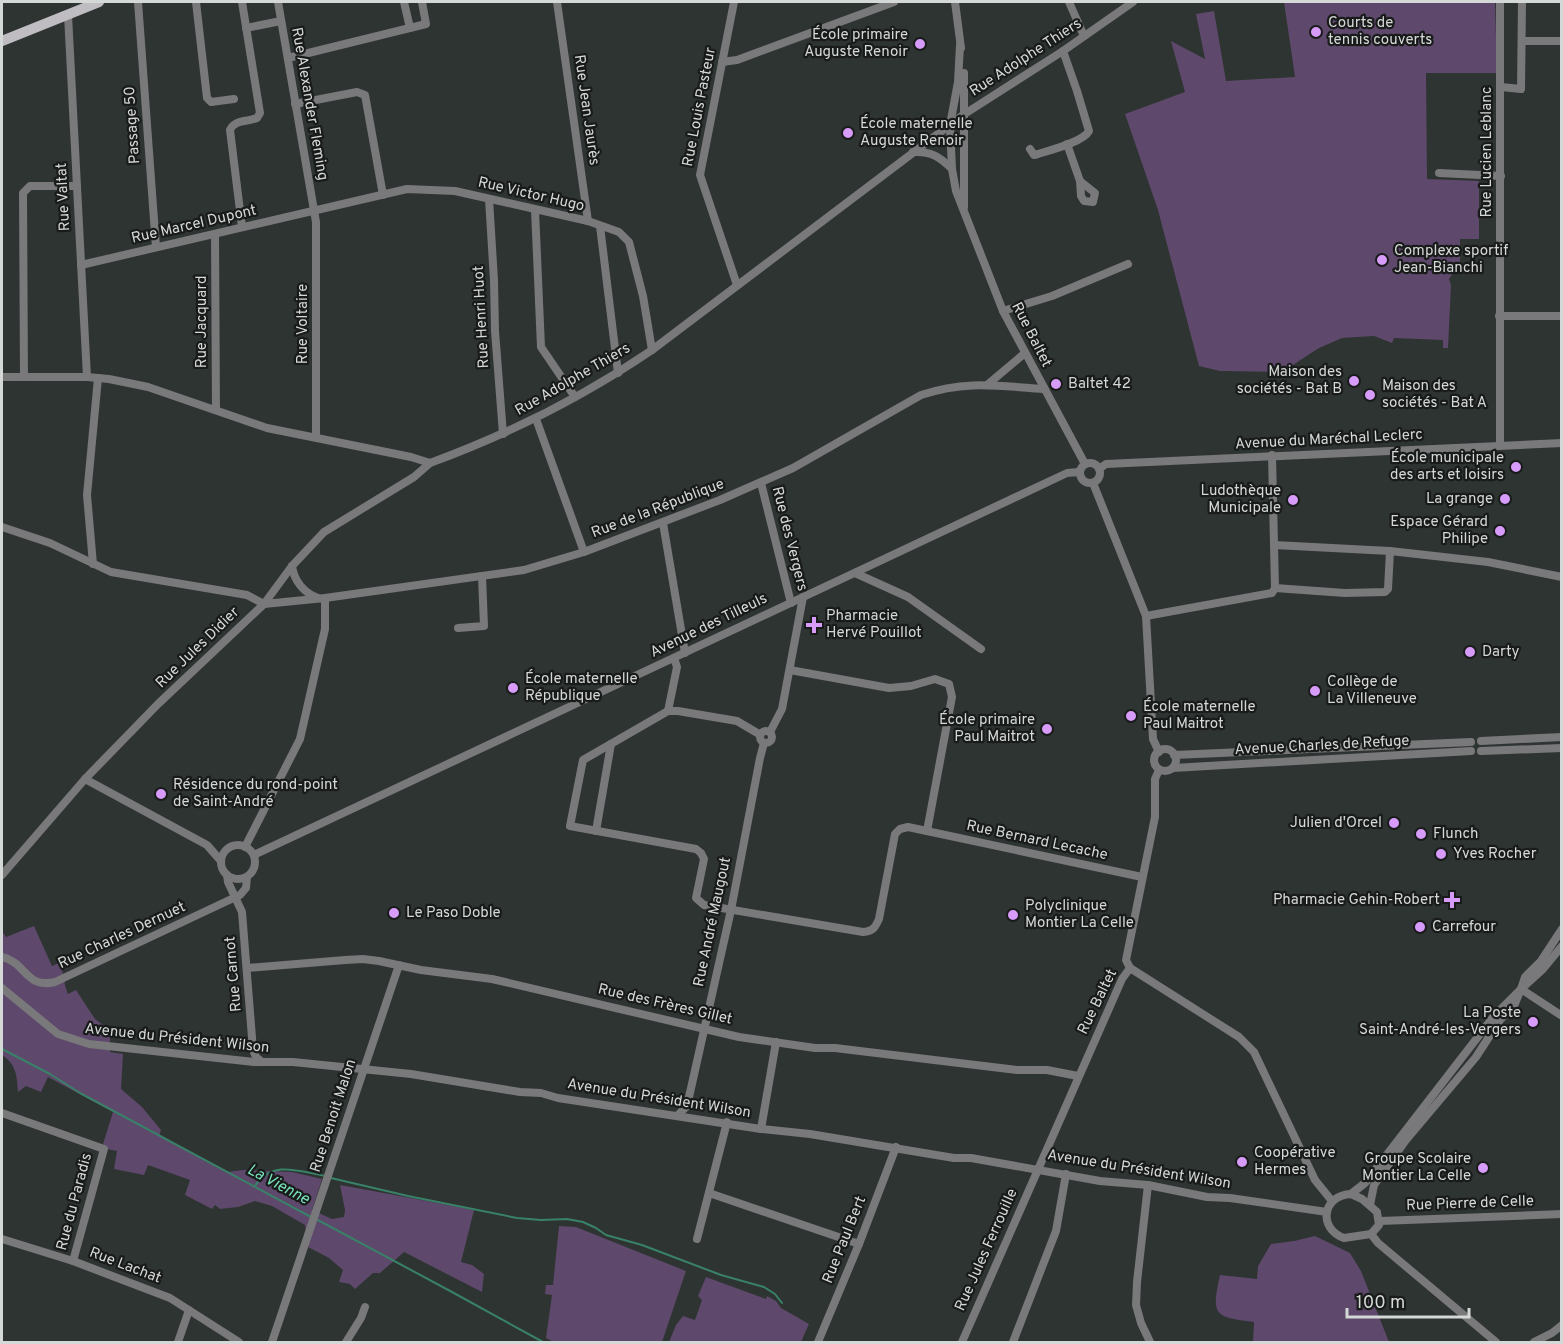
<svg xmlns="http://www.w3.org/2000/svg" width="1563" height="1344" viewBox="0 0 1563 1344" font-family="Overpass,sans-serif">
<rect width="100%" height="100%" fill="#2e3431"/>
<g fill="#5e486b">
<polygon points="1284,2 1495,2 1497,73 1426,73 1427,179 1479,181 1479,239 1460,239 1460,262 1449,279 1451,285 1448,348 1443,348 1443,340 1394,338 1392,343 1374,336 1342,338 1319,348 1282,372 1220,371 1199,366 1158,210 1125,114 1185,92 1171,41 1205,59 1196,14 1214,11 1226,81 1295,77"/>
<path d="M34 926 52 966 59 963C65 974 63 983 68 994L76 990 95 1019 110 1030V1052L123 1054 121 1089 142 1107 161 1130 159 1136 227 1172 243 1170 292 1172 322 1179 312 1210 332 1219 344 1217 345 1210 340 1185C384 1193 429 1201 474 1210L461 1262 472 1265 484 1274 482 1292 404 1252 380 1273H373L355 1289 350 1284 339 1282 343 1270 329 1258 308 1247 305 1225 272 1206 255 1201 238 1207 220 1209 215 1205 212 1209 185 1195 190 1180 148 1165 144 1175 114 1169 117 1151 107 1149 103 1144 113 1112 48 1077 41 1092 26 1086 18 1092C17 1076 16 1064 2 1055V931L6 937Z"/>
<polygon points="559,1226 576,1227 686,1271 662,1342 554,1342 546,1338 552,1295 545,1294 546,1285 553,1285"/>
<path d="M1315 1236 1350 1253 1361 1271 1389 1342H1253L1254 1322C1214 1317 1211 1316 1220 1275L1257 1279 1258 1266 1271 1244 1294 1241Z"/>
<polygon points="706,1277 766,1299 767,1296 776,1301 781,1308 809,1324 801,1342 669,1342 676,1325 683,1316 695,1320 702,1300 698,1296"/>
</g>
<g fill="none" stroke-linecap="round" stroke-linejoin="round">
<g stroke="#398168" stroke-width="2">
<polyline points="2,1049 50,1074 80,1093 311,1217"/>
<polyline points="331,1178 408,1196 517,1218 541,1220 567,1219 583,1222 596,1228 606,1235 642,1245 721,1275 764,1287 775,1294 782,1303"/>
<path d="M255 1186C273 1159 300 1172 326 1176"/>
<polyline points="316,1219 452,1292 543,1342"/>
</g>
<g stroke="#79787a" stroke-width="8">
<polyline points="138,2 156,247"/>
<polyline points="196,2 207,98 211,102 234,99"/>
<path d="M242 2 260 113 257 118C248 122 235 119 230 130L242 227"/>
<polyline points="278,2 316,222 316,437"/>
<polyline points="404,2 410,28"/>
<polyline points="557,2 588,221"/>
<polyline points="734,2 700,175 737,285"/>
<polyline points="955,2 961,48"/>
<polyline points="1069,2 1084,36"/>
<polyline points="68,15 87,377"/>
<polyline points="246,28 281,21"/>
<polyline points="1522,41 1562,41"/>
<polyline points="960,45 958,82 950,125 952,169 956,191 1003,311 1085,464"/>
<polyline points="288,58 426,24 422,2"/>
<polyline points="722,62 737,60 894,2"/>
<polyline points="964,73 964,207"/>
<polyline points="1501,87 1521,89 1522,2"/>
<polyline points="295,104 357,92 365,95 383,195"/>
<polyline points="1067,144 1080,181 1081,196 1084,201 1093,202 1095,193 1080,181"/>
<path d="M1030 149 1034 155 1038 154C1051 150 1083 142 1089 131L1077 91 1063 51"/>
<path d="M913 152C931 151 940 157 952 169"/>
<polyline points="1439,173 1501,176"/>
<polyline points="489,199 494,280 495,331 503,434"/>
<polyline points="535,210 541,347 575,397"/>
<polyline points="600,226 618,373"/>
<polyline points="215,234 216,410"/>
<polyline points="81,265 407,189 455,191 588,221 619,232 629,242 643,296 652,350"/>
<polyline points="1003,311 1052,296 1128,264"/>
<polyline points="1499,316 1562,316"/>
<path d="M2 377H87L109 379 148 387 267 428 411 457 430 463C509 434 583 397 652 350L963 115 1063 51 1133 2"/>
<polyline points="24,377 23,193 30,186 77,186"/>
<polyline points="987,385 1025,353"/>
<polyline points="536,419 584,552"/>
<polyline points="1500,446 1500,2"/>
<circle cx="1090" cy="473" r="10"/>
<polyline points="1099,469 1106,464 1562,443"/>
<polyline points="761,483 791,603"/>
<polyline points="1093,483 1146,616 1153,739 1159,752"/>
<polyline points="663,523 685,653"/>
<path d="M2 527 50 543 111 572 247 595 264 604 325 598 524 570 584 552 720 500 793 468 921 395C966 380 998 386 1044 389"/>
<polyline points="1274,545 1390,551 1488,562 1562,577"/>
<polyline points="93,564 87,495 98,378"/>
<path d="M292 566C294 581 304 593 318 598"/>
<polyline points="855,573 908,597 981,649"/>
<polyline points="1275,588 1345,593 1385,592 1388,589 1390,551"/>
<polyline points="1146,616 1272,593 1275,588 1272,455"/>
<polyline points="458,628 484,626 482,576"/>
<polyline points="790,670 889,688 911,686 935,679 949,684 952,697 927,831"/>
<polyline points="668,711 677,667 674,658"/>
<circle cx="766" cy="737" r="6"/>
<polyline points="770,732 782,709 803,597"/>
<path d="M759 734 737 721 678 711H668L583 760 570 826 696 849 701 853 704 859 696 898 704 905 863 932C873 931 875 928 879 919L895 834 900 829 908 827 1142 877"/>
<polyline points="1481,741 1562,737"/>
<circle cx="1165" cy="760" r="11"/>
<polyline points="1481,751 1562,748"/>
<polyline points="1174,755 1471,742"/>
<polyline points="1173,768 1471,751"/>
<polyline points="85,779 207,845 221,861"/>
<polyline points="596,831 611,744"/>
<circle cx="238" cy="862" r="17"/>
<polyline points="245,847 300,739 325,629 325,598"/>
<polyline points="254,855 1067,473 1079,472"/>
<polyline points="2,875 85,779 158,704 264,604 292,566 324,532 414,477 430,463"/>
<polyline points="227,875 228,882 242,912 253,1050 256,1057 262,1062"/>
<path d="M2 957C26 962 25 989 55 982L240 895 246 888 247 877"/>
<polyline points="247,968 345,960 363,959 379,961 421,970 492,979 739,1037 815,1048 835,1048 1017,1070 1047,1070 1078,1076"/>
<polyline points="1130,968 1239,1037 1254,1052 1315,1180 1332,1201"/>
<polyline points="1130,968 1126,960 1155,817 1155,779 1159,770"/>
<polyline points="2,988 58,1034 89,1044 254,1062 293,1062 411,1074 520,1092 541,1093 558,1098 761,1129 810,1134 954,1158 971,1158 1100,1181 1148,1185 1207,1197 1230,1198 1327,1212"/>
<polyline points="1521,989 1562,1016"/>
<polyline points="2,1113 104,1149 73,1261"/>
<polyline points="677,1116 687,1106 731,910 760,758 764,743"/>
<polyline points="761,1129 776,1042"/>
<polyline points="1148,1185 1137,1282 1136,1305 1141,1323 1150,1342"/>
<polyline points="709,1193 859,1244"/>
<polyline points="1351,1194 1365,1183 1494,1016 1521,989 1525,977 1541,961 1562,929"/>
<path d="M1351 1194 1362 1199 1377 1212 1379 1225 1371 1234 1344 1238C1317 1228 1323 1195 1351 1194Z"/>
<polyline points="1370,1205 1374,1185 1406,1140 1476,1057 1500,1020 1514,1006 1521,989 1543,969 1562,946"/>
<polyline points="1380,1221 1562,1214"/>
<polyline points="1371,1234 1378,1243 1496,1342"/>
<polyline points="2,1239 73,1261 170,1298 239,1342"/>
<polyline points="697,1239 727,1122"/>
<polyline points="178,1342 189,1310"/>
<polyline points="272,1342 399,965"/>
<polyline points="346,1342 361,1318 365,1307"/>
<polyline points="818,1342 859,1244 896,1147"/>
<polyline points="962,1342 1122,979 1130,968"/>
<polyline points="1013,1342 1056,1231 1066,1174"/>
<polyline points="1534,1342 1552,1333 1562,1325"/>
</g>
<polyline stroke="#c0bdc2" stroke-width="10" points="2,41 99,2"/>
</g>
<g fill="#d79bf9" stroke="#181b1a" stroke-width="2">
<circle cx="1316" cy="32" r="6"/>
<circle cx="920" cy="44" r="6"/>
<circle cx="848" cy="133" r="6"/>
<circle cx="1382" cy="260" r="6"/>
<circle cx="1354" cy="381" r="6"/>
<circle cx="1056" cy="384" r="6"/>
<circle cx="1370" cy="395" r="6"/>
<circle cx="1516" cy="467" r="6"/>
<circle cx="1505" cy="499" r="6"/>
<circle cx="1293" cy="500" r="6"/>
<circle cx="1500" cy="531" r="6"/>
<path d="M811 616h6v6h6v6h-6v6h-6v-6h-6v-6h6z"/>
<circle cx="1470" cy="652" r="6"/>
<circle cx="513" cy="688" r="6"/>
<circle cx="1315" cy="691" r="6"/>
<circle cx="1131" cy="716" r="6"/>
<circle cx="1047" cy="729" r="6"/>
<circle cx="161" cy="794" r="6"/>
<circle cx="1394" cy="823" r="6"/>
<circle cx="1421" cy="834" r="6"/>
<circle cx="1441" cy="854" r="6"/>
<path d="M1449 891h6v6h6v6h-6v6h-6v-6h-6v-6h6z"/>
<circle cx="394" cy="913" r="6"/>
<circle cx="1013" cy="915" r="6"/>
<circle cx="1420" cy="927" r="6"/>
<circle cx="1533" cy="1022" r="6"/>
<circle cx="1242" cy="1162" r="6"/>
<circle cx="1483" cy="1168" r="6"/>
</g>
<g text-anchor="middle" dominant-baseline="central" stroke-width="4.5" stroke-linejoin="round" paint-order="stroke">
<g font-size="15" fill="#d4d8d6" stroke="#181b1a" text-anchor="start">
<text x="1328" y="23">Courts de<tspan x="1328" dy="17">tennis couverts</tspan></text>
<text x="908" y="35" text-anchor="end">École primaire<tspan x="908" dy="17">Auguste Renoir</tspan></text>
<text x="860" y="124">École maternelle<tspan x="860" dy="17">Auguste Renoir</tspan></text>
<text x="1394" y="251">Complexe sportif<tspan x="1394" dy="17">Jean-Bianchi</tspan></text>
<text x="1342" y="372" text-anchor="end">Maison des<tspan x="1342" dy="17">sociétés - Bat B</tspan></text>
<text x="1068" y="384">Baltet 42</text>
<text x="1382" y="386">Maison des<tspan x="1382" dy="17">sociétés - Bat A</tspan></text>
<text x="1504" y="458" text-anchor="end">École municipale<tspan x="1504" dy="17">des arts et loisirs</tspan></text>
<text x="1281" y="491" text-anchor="end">Ludothèque<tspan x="1281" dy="17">Municipale</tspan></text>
<text x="1493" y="499" text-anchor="end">La grange</text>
<text x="1488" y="522" text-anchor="end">Espace Gérard<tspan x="1488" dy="17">Philipe</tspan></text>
<text x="826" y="616">Pharmacie<tspan x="826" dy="17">Hervé Pouillot</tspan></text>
<text x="1482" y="652">Darty</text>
<text x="525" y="679">École maternelle<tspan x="525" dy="17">République</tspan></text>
<text x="1327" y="682">Collège de<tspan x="1327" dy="17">La Villeneuve</tspan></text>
<text x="1143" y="707">École maternelle<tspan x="1143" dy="17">Paul Maitrot</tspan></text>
<text x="1035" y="720" text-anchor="end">École primaire<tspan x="1035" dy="17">Paul Maitrot</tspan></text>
<text x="173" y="785">Résidence du rond-point<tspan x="173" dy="17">de Saint-André</tspan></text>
<text x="1382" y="823" text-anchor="end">Julien d'Orcel</text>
<text x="1433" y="834">Flunch</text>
<text x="1453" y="854">Yves Rocher</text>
<text x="1440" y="900" text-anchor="end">Pharmacie Gehin-Robert</text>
<text x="1025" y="906">Polyclinique<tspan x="1025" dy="17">Montier La Celle</tspan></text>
<text x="406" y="913">Le Paso Doble</text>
<text x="1432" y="927">Carrefour</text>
<text x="1521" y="1013" text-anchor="end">La Poste<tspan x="1521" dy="17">Saint-André-les-Vergers</tspan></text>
<text x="1254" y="1153">Coopérative<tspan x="1254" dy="17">Hermes</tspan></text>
<text x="1471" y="1159" text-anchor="end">Groupe Scolaire<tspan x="1471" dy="17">Montier La Celle</tspan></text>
</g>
<g font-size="15" fill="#d4d8d6" stroke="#181b1a">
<text transform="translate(1026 58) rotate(-33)">Rue Adolphe Thiers</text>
<text transform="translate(309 104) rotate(80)">Rue Alexander Fleming</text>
<text transform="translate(700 107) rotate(-79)">Rue Louis Pasteur</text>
<text transform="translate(586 110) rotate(82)">Rue Jean Jaurès</text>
<text transform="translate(133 125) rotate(-94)">Passage 50</text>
<text transform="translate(1487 152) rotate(-90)">Rue Lucien Leblanc</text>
<text transform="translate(531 195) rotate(13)">Rue Victor Hugo</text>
<text transform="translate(64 197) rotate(-93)">Rue Valtat</text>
<text transform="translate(194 225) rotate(-13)">Rue Marcel Dupont</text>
<text transform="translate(482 317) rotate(-93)">Rue Henri Huot</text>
<text transform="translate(202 322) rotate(-90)">Rue Jacquard</text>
<text transform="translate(303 324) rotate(-90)">Rue Voltaire</text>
<text transform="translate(1031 335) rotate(63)">Rue Baltet</text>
<text transform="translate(573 380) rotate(-30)">Rue Adolphe Thiers</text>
<text transform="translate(1329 440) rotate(-3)">Avenue du Maréchal Leclerc</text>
<text transform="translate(658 509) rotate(-21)">Rue de la République</text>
<text transform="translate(789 539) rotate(76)">Rue des Vergers</text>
<text transform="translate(709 626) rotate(-26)">Avenue des Tilleuls</text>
<text transform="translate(198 648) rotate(-44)">Rue Jules Didier</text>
<text transform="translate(1322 746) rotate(-3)">Avenue Charles de Refuge</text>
<text transform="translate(1037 841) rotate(12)">Rue Bernard Lecache</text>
<text transform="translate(713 922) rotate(-78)">Rue André Maugout</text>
<text transform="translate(122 936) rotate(-25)">Rue Charles Dernuet</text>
<text transform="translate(234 974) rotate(-95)">Rue Carnot</text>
<text transform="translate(1098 1002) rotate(-64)">Rue Baltet</text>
<text transform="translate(665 1005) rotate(13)">Rue des Frères Gillet</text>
<text transform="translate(177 1039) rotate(6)">Avenue du Président Wilson</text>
<text transform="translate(659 1099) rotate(9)">Avenue du Président Wilson</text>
<text transform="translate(334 1116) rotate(-72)">Rue Benoit Malon</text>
<text transform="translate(1139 1170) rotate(9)">Avenue du Président Wilson</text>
<text transform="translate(75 1202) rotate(-75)">Rue du Paradis</text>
<text transform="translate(1470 1204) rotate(-2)">Rue Pierre de Celle</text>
<text transform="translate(845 1240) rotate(-68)">Rue Paul Bert</text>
<text transform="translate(987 1250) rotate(-66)">Rue Jules Ferrouille</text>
<text transform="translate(125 1266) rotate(21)">Rue Lachat</text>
</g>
<g font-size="16" font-style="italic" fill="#78e1bb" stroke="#181b1a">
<text transform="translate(278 1185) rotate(28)">La Vienne</text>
</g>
</g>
<rect width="1563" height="1344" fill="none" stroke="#d4d8d6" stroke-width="6"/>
<path d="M1347 1308v9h122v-9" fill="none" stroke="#d4d8d6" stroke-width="3"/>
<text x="1356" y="1308" font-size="18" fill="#d4d8d6" stroke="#181b1a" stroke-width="4.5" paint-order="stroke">100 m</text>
</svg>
